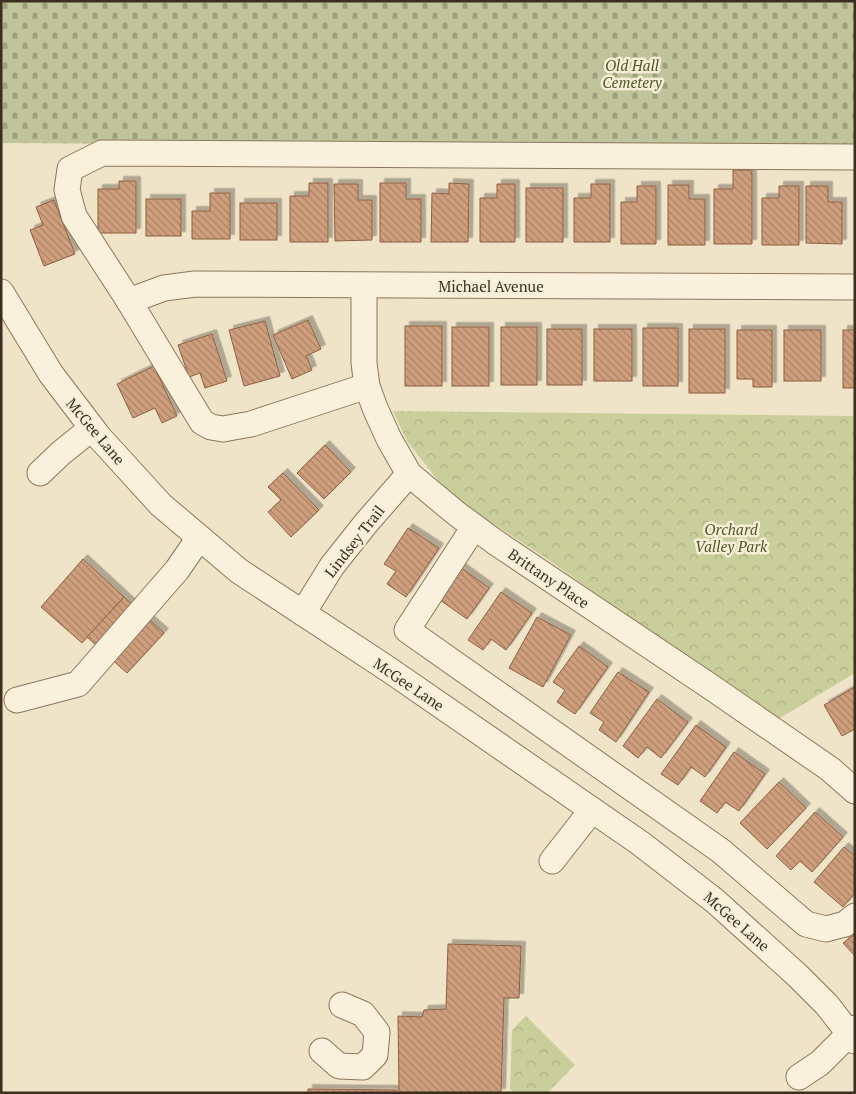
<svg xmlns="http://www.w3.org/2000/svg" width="856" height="1094" viewBox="0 0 856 1094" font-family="'PT Serif',serif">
<defs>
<pattern id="cemetery-stones" width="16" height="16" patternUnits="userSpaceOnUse" patternTransform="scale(1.25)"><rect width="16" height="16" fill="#bfc49a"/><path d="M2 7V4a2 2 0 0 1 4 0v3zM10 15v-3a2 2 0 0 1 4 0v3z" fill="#9ca07d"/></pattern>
<pattern id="park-crowns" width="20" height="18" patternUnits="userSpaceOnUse" patternTransform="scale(1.25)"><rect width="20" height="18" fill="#c9cf9b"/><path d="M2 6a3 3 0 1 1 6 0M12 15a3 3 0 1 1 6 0" fill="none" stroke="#aeb285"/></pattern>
<pattern id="building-back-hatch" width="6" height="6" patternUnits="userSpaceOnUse" patternTransform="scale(1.25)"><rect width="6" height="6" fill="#cf9f7d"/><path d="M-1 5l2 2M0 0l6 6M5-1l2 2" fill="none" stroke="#a98266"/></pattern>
<filter id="shadow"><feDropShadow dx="4.5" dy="-4.5" stdDeviation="0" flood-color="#0004"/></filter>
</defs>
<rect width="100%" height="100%" fill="#f0e4c8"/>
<polygon fill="url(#cemetery-stones)" points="1,1 855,1 855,148 1,143"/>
<g fill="url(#park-crowns)">
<polygon points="393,411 855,416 855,673 775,721 546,558 450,496 407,441"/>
<polygon points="526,1016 575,1065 547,1093 514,1093 510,1089 512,1030"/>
</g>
<g fill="url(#building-back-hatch)" stroke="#8d5f41" filter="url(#shadow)">
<polygon points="733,170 752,170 752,244 714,244 714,189 733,189"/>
<polygon points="119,181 136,181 136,233 98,233 98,189 119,189"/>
<polygon points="309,183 328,183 328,242 290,242 290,196 309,196"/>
<polygon points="380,183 406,183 406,199 421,199 421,242 380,242"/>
<polygon points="449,183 469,184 468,242 431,242 432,193 449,194"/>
<polygon points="334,184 358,184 358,200 372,200 372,240 335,241"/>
<polygon points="497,184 515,184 515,242 480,242 480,198 497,198"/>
<polygon points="591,184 610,184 610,242 574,242 574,198 591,198"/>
<polygon points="668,185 689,185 689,199 705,199 705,245 668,245"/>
<polygon points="637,186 656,186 656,244 621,244 621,202 637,202"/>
<polygon points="779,186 799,186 799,245 762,245 762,198 779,198"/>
<polygon points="806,186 828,186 828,202 842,202 842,244 806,243"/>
<rect x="526" y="188" width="37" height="54"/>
<polygon points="210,193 230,193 230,239 192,239 192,211 210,211"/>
<rect x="146" y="199" width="35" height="37"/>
<polygon points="54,200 75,254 44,266 30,230 43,225 36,207"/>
<rect x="240" y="203" width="37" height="37"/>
<polygon points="308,320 321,349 306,356 312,370 292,379 273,335"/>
<polygon points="265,321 280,376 244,386 229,330"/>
<rect x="405" y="326" width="37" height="60"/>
<rect x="452" y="327" width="37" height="59"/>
<rect x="501" y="327" width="36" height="58"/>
<rect x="643" y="328" width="35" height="58"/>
<rect x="547" y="329" width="35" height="56"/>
<rect x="594" y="329" width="38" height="52"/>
<rect x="689" y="329" width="36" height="64"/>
<polygon points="737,330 772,330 772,387 753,387 753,379 737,379"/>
<rect x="784" y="330" width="37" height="51"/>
<rect x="843" y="330" width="12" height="58"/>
<polygon points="212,334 227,381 205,388 200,373 189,377 178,345"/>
<polygon points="154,366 177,416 162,423 155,408 133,418 117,384"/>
<polygon points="325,445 351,472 324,499 297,473"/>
<polygon points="283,473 319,510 291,537 268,512 281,500 268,487"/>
<polygon points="408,528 439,548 406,597 387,584 396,571 384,564"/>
<polygon points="83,559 124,597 82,643 41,607"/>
<polygon points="460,567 489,588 467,619 437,598"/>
<polygon points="501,592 532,613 506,650 491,639 483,650 468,640"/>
<polygon points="124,597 164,633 127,673 87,637"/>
<polygon points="537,617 571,635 543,687 509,668"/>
<polygon points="579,646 608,667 575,714 557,702 565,690 553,682"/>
<polygon points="618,672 649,692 616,742 599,730 604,722 590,713"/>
<polygon points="855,687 855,729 842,736 824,705"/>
<polygon points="657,699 688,722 661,758 647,747 638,758 623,746"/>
<polygon points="696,725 726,747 705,777 691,767 678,785 661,774"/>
<polygon points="734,752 765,774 739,811 725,802 717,813 700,801"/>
<polygon points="779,782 806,808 767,849 740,823"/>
<polygon points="815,812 843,837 812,872 800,861 791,870 776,856"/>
<polygon points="844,847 855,856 855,893 843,907 814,882"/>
<polygon points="855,934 855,956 843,943"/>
<polygon points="448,944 521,946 519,998 504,998 501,1093 308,1093 308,1089 399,1090 398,1016 422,1017 424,1010 446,1009"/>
</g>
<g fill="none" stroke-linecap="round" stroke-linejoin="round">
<defs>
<g id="minor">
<polyline points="364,286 364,363 367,386 375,408 389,439 409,474 457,514 495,542 711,687 830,769 855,791"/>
<polyline points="1,292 51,374 99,437 161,505 239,571 388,669 640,843 715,901 797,975 827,1005 855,1041"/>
<polyline points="129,301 164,288 195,284 855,287"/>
<polyline points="367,386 251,424 223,429 211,427 202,422 129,301 74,216 67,190 70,169 102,153 855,157"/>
<polyline points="40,473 61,453 92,428"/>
<polyline points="474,527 407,630 721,851 806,924 826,929 845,924 855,916"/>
<polyline points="303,613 332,566 367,522 409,474"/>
<polyline points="17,700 78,684 177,570 199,538"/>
<polyline points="552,861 592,810"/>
<polyline points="322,1051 339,1066 363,1067 375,1055 377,1032 363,1014 342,1005"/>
<polyline points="799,1077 820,1063 855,1028"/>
</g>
</defs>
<use href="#minor" stroke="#8d765c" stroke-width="27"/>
<use href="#minor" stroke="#faf1dc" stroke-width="25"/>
</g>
<g text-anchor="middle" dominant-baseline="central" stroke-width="5" stroke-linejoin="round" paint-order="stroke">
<g font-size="15" font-style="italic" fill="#4d5a26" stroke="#f7eed8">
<text x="632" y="65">Old Hall<tspan x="632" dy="17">Cemetery</tspan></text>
<text x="731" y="529">Orchard<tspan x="731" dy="17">Valley Park</tspan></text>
</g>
<g font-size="15" fill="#3d2e20" stroke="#f7eed8">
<text x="491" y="286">Michael Avenue</text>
<text transform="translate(96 431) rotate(50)">McGee Lane</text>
<text transform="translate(354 541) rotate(-52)">Lindsey Trail</text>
<text transform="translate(549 578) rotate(34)">Brittany Place</text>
<text transform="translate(409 684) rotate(34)">McGee Lane</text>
<text transform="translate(737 921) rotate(41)">McGee Lane</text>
</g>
</g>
<rect width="856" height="1094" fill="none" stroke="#3d2e20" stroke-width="5"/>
</svg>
